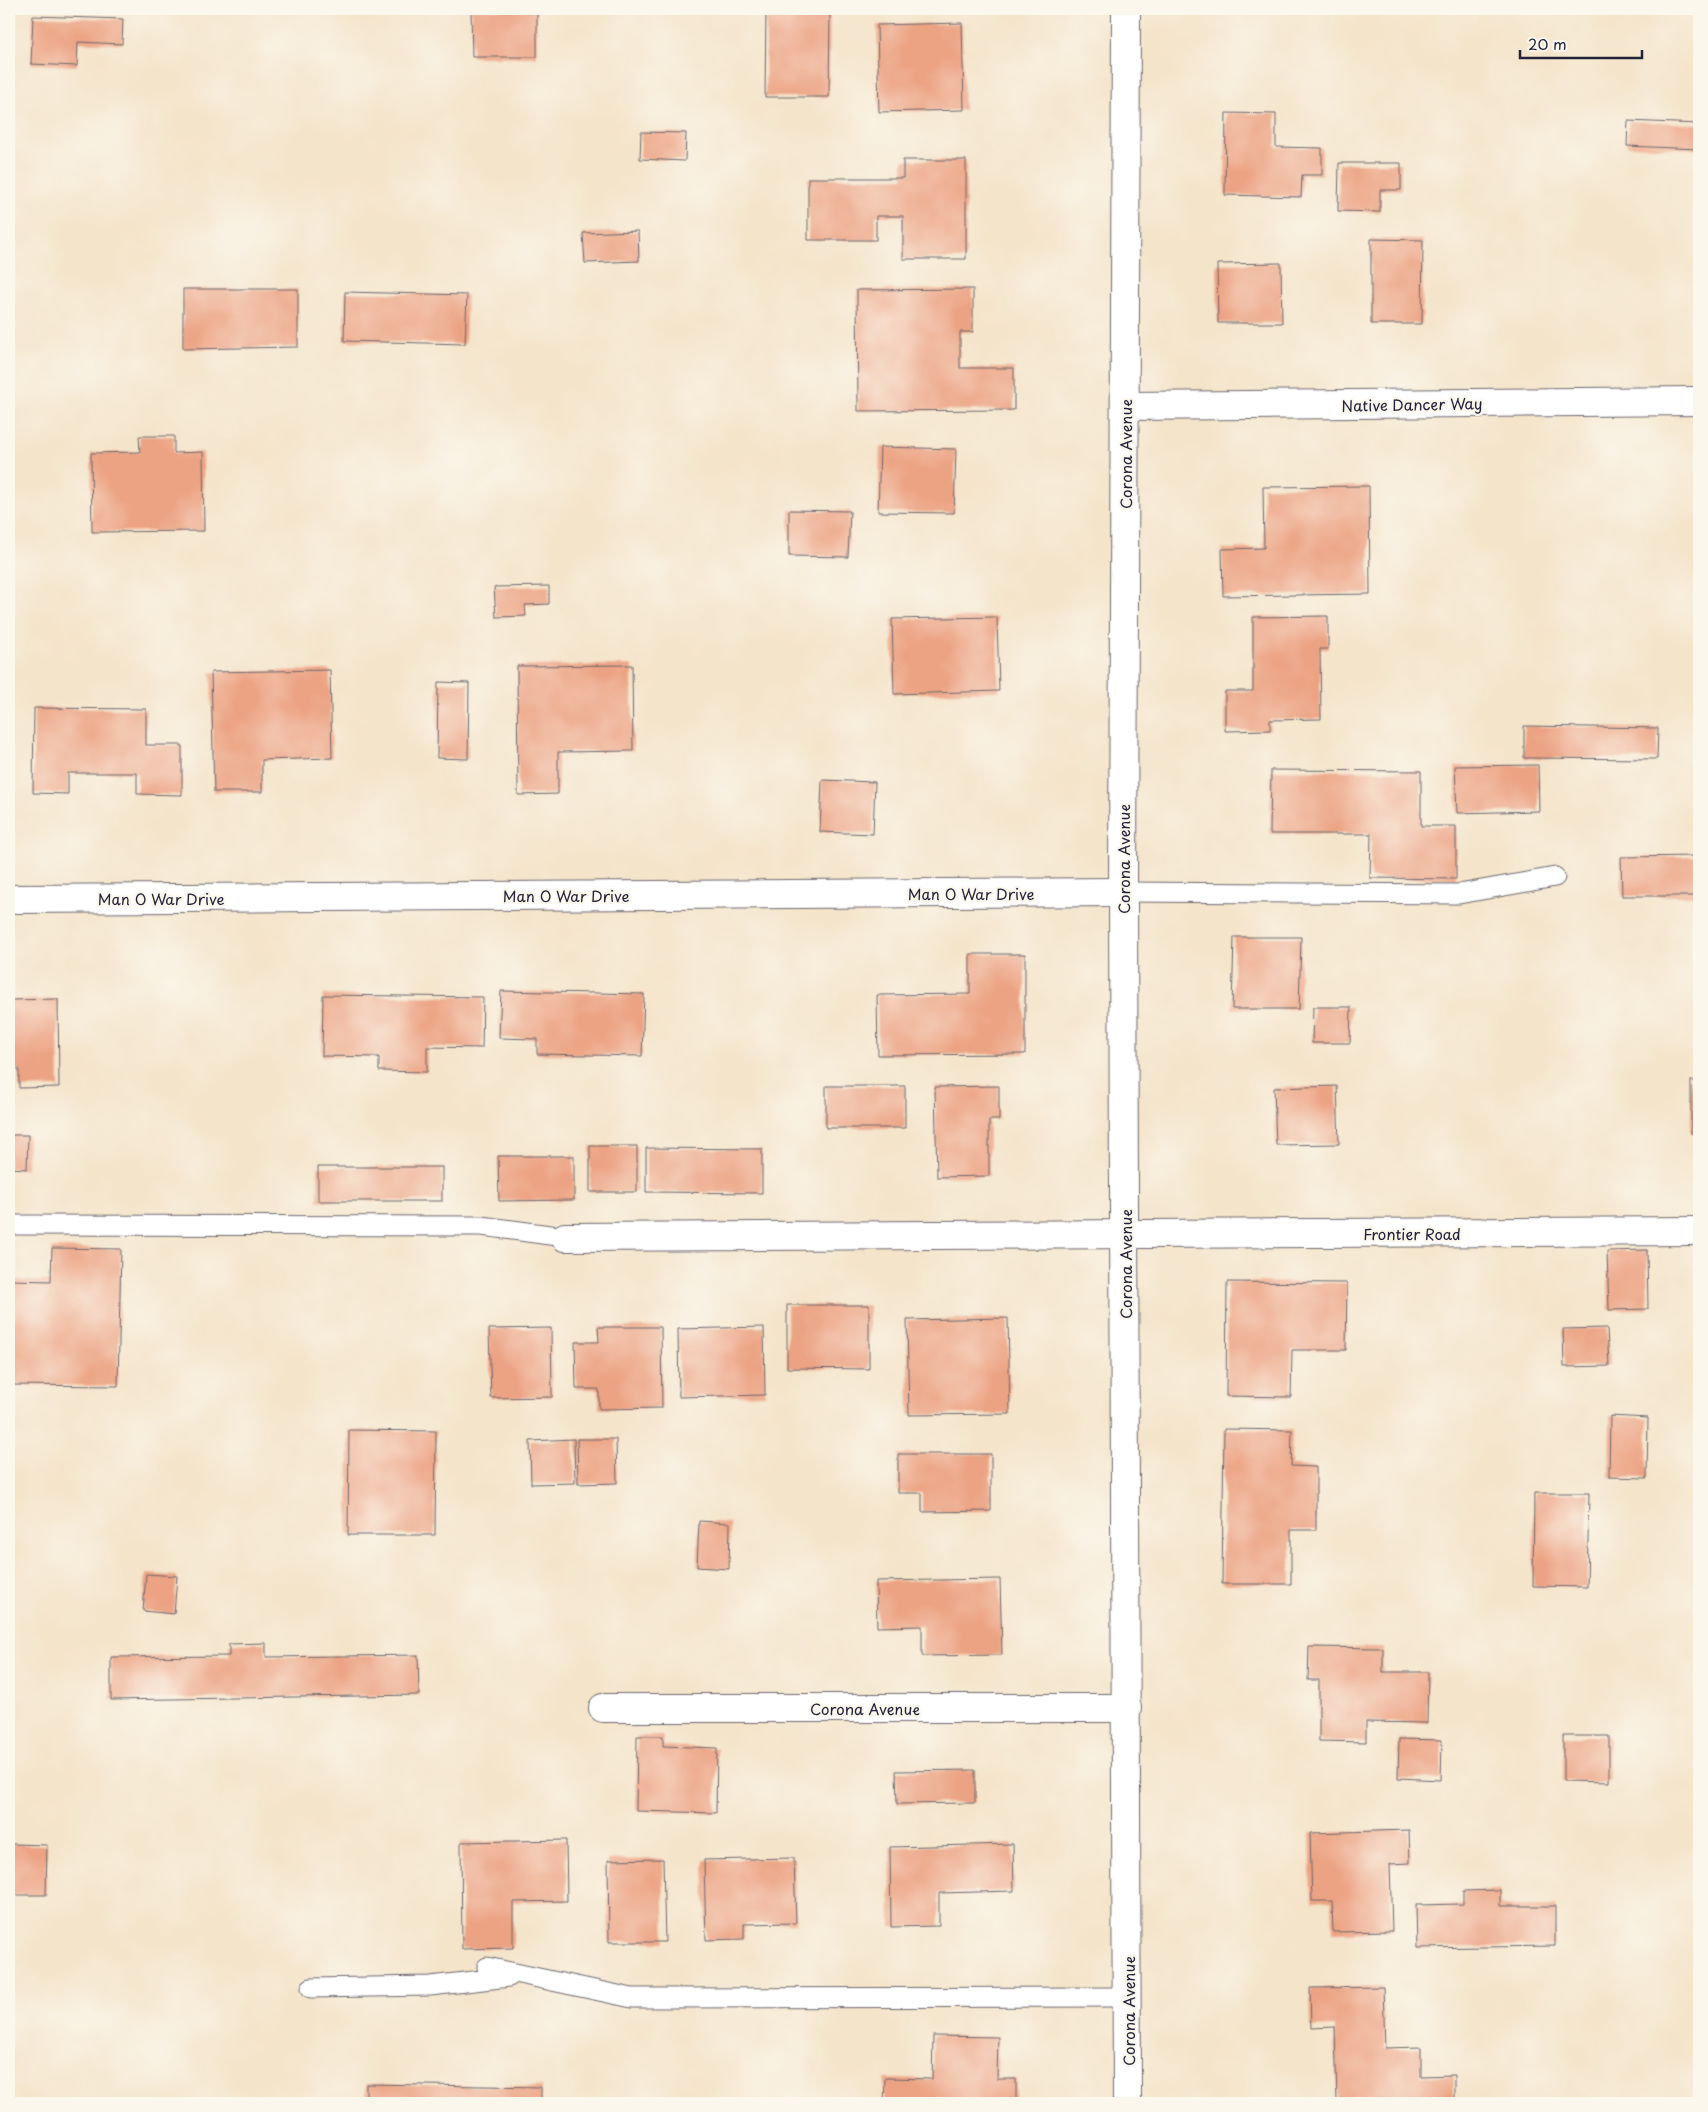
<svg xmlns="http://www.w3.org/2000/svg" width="1708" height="2112" viewBox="0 0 1708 2112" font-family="'Playpen Sans',sans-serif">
<rect width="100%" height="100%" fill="#fbf7ec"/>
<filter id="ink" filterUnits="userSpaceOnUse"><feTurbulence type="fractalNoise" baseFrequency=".02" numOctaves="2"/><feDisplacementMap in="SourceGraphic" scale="10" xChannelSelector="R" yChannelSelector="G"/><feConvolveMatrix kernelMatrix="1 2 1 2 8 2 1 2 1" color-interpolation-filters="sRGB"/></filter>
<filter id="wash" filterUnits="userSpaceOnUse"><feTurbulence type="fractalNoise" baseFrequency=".0096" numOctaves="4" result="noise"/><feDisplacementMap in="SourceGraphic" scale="20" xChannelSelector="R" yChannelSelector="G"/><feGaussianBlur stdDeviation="1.12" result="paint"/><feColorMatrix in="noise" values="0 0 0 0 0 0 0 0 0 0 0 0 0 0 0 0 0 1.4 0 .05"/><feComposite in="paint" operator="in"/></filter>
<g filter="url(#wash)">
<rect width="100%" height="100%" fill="#f4e4ca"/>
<g id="blocks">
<g fill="#eca383">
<polygon points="471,9 537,9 537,57 472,57"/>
<polygon points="766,9 830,9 829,97 765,97"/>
<polygon points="33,16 123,19 122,44 78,42 77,66 31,64"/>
<polygon points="962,23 964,110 879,112 877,25"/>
<polygon points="1226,113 1276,114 1276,147 1322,148 1322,175 1302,175 1301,197 1225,195"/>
<polygon points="1628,121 1699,124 1699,149 1627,146"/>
<polygon points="641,132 686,133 685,161 640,159"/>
<polygon points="903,160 966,160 966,259 903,259 903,216 876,216 876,240 808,240 808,178 903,178"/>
<polygon points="1339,163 1401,163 1401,190 1380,190 1380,212 1338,211"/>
<polygon points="638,231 639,261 585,263 583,233"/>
<polygon points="1371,239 1423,240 1422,324 1371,324"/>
<polygon points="1281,263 1282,323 1218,323 1217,264"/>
<polygon points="183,289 298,289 298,347 183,349"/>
<polygon points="973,289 973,332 960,332 960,368 1014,368 1014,410 858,411 857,290"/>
<polygon points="345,292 467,295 465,344 344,341"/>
<polygon points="139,436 174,436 174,453 203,452 204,531 92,532 91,453 140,452"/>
<polygon points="880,447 956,449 954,513 878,512"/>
<polygon points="1369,486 1370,594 1223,596 1222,549 1264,548 1263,487"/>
<polygon points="789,510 850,511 848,557 789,556"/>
<polygon points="549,586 549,604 525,605 526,616 496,617 494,587"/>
<polygon points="1328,616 1328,649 1320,649 1321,719 1270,720 1270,730 1225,731 1225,691 1253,691 1253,617"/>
<polygon points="997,617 999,691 894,694 892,619"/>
<polygon points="632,665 633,751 558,752 558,794 518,795 517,666"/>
<polygon points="330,670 332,758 262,760 262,792 214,792 211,672"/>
<polygon points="438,682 469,683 468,759 437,758"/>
<polygon points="34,708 146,709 146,745 182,745 182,795 137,794 137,773 68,773 68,794 33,793"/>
<polygon points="1524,726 1658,728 1657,759 1524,758"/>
<polygon points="1538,765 1539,811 1457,813 1455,766"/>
<polygon points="1271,770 1421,771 1421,826 1456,826 1456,879 1370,878 1371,834 1270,834"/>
<polygon points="822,780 875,782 873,834 820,832"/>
<polygon points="1699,856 1699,896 1622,896 1621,857"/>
<polygon points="1234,937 1301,937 1299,1009 1232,1009"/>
<polygon points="970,954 1025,954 1025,1054 878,1055 877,995 970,994"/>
<polygon points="501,991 644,994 642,1056 537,1054 537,1039 499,1038"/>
<polygon points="323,995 483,997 482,1048 427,1047 427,1072 379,1071 379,1057 322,1056"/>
<polygon points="58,999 59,1087 19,1088 19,1069 9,1069 9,1000"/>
<polygon points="1313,1007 1351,1007 1350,1043 1312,1043"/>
<rect x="1691" y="1081" width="8" height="52"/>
<rect x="826" y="1086" width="79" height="42"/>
<polygon points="999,1086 999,1120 989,1120 989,1176 937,1177 935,1087"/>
<polygon points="1337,1086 1339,1144 1276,1145 1274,1088"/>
<polygon points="9,1135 28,1135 27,1169 9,1168"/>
<rect x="590" y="1146" width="47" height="46"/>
<polygon points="646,1148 762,1149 762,1193 646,1192"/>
<polygon points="498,1156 574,1156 574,1200 499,1201"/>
<rect x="318" y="1167" width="124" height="34"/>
<polygon points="52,1248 121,1249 118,1386 9,1385 9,1280 51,1281"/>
<polygon points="1647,1250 1648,1309 1609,1310 1607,1251"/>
<polygon points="1227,1282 1347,1283 1346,1350 1292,1350 1291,1397 1226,1396"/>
<polygon points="787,1305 869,1305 869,1369 787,1368"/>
<polygon points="1008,1318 1010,1414 909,1415 907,1320"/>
<polygon points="598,1327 661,1327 662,1408 599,1409 599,1389 576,1389 575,1342 599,1342"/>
<polygon points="764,1327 765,1395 679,1397 678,1329"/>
<polygon points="551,1328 552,1397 491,1398 489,1329"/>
<polygon points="1607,1328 1609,1366 1564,1367 1563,1329"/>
<polygon points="1610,1416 1648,1418 1647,1478 1609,1477"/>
<polygon points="1224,1429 1292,1430 1291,1466 1316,1467 1316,1530 1291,1530 1291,1584 1222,1584"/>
<polygon points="349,1430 436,1431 435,1535 348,1535"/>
<polygon points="574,1439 575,1483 531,1484 530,1441"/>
<polygon points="577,1439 616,1439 617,1483 578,1484"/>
<polygon points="898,1454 991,1454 991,1511 922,1512 922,1493 898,1493"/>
<polygon points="1534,1493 1589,1493 1587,1587 1533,1586"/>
<polygon points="699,1521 730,1523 729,1569 697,1567"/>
<polygon points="146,1574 177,1576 174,1614 143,1611"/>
<polygon points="1000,1579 1002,1655 922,1656 922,1626 877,1627 876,1581"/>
<polygon points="266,1643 266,1657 418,1655 419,1695 111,1700 111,1657 229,1656 229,1644"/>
<polygon points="1309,1647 1383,1648 1383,1672 1428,1672 1427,1723 1366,1722 1366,1742 1319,1741 1319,1680 1308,1680"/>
<polygon points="637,1736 663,1736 663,1746 717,1748 716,1813 636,1811"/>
<polygon points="1563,1736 1609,1736 1609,1782 1563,1781"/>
<polygon points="1399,1739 1442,1740 1441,1780 1398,1778"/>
<polygon points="975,1770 975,1803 897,1804 896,1771"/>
<polygon points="1409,1830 1410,1863 1390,1864 1392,1931 1333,1932 1332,1901 1312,1901 1310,1833"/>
<polygon points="566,1840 567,1901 513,1902 513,1948 462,1949 461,1842"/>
<polygon points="11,1844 47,1845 46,1895 10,1895"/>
<polygon points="1013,1844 1014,1891 939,1893 939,1926 891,1927 890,1847"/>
<polygon points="794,1858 796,1923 744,1924 744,1939 706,1940 704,1860"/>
<polygon points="663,1859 665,1942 609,1942 608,1860"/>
<polygon points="1500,1890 1500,1906 1555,1906 1555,1946 1417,1948 1416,1905 1463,1904 1463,1891"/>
<polygon points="1383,1987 1385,2048 1421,2047 1421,2076 1454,2075 1454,2103 1337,2103 1335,2027 1311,2028 1310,1988"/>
<polygon points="933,2036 998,2037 997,2079 1016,2079 1016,2103 884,2103 885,2078 932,2079"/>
<polygon points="366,2084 541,2087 541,2103 366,2103"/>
</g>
</g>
</g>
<g filter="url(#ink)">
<use href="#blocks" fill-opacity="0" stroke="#6c666d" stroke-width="1"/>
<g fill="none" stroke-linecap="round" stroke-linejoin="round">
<defs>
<g id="lane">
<polyline points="1123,892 1459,894 1555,877"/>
<polyline points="9,1225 482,1226 565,1237"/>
<polyline points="487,1967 632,1998 1128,1997"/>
<polyline points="311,1988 430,1986 509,1977"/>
</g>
<g id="street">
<polyline points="1126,9 1123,892 1127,2103"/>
<polyline points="1125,406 1699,401"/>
<polyline points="9,899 1123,892"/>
<polyline points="565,1237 1699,1231"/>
<polyline points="603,1708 1127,1708"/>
</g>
</defs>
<use href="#lane" stroke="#6c666d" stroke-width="21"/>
<use href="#street" stroke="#6c666d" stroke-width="30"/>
<use href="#lane" stroke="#fff" stroke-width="19"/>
<use href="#street" stroke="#fff" stroke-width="28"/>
</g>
</g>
<g text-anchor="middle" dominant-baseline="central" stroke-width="4.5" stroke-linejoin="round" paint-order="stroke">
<g font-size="15" fill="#22223b" stroke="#fbf7ec">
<text transform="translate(1412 404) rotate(-1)">Native Dancer Way</text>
<text transform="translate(1125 454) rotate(-90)">Corona Avenue</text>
<text transform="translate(1123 859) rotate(-90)">Corona Avenue</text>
<text x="971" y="893">Man O War Drive</text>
<text x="566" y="895">Man O War Drive</text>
<text x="161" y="898">Man O War Drive</text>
<text x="1412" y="1233">Frontier Road</text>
<text transform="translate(1125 1264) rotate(-90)">Corona Avenue</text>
<text x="865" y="1708">Corona Avenue</text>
<text transform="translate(1128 2011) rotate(-90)">Corona Avenue</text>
</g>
</g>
<rect width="1708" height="2112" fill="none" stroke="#fbf7ec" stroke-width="30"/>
<path d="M1520 50v8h122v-8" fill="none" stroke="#22223b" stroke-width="2.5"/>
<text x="1528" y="50" font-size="15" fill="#22223b" stroke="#fbf7ec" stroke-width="4" paint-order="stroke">20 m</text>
</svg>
